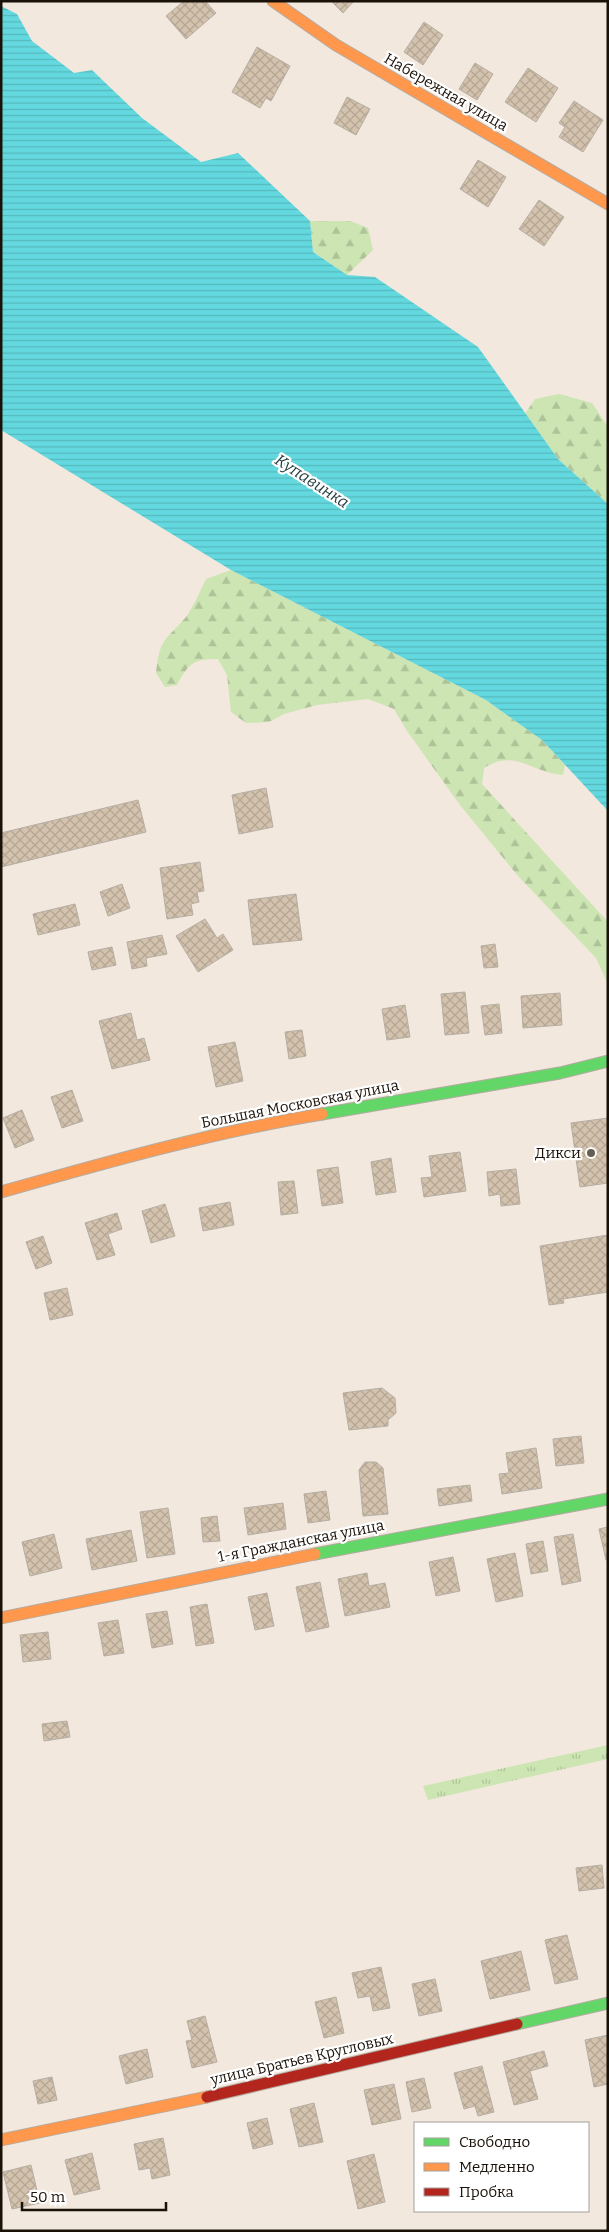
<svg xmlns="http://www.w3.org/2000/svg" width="609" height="2232" viewBox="0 0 609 2232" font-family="Bitter,serif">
<defs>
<pattern id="grass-tufts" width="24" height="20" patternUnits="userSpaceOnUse" patternTransform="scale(1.25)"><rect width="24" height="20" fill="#cce5b3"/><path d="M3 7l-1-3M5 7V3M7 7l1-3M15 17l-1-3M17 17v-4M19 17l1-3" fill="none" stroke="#afc399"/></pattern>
<pattern id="forest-firs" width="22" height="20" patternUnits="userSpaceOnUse" patternTransform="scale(1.25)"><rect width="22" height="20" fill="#cce5b3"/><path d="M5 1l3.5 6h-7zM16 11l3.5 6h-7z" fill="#afc399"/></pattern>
<pattern id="water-rules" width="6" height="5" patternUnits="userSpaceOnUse" patternTransform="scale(1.25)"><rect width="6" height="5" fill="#63d9df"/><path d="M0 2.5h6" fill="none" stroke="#55b9be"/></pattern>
<pattern id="building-cross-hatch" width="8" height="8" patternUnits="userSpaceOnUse" patternTransform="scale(1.25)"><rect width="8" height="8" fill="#d3c2ad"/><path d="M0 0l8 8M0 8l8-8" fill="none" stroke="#b5a694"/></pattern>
</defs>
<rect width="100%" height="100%" fill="#f2e8dd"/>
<polygon fill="url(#grass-tufts)" points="608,1745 608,1759 428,1800 423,1786"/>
<g fill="url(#forest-firs)">
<polygon points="310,221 350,221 368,228 373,250 347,275 313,252"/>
<polygon points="559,394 592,403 608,427 608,504 558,459 525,414 535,399"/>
<path d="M231 570 486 700 542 740 565 765 563 775C532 773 515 748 484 768L482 784 608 922V984L596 958 518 876 460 805 407 731 394 709 368 699 317 705 284 714 269 722 246 723 231 712 227 675 218 659C193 659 189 663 177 685L165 687 156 673C160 638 164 642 186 617 194 606 200 591 206 579Z"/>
</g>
<polygon fill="url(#water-rules)" points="1,6 17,14 32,41 74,73 92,70 142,118 201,162 238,153 310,221 313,252 347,275 375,277 478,347 558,459 608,504 608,811 542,740 486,700 231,570 1,430"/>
<g fill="url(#building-cross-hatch)" stroke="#b6aea4">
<polygon points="184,1 205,1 216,13 186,39 166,16"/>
<polygon points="331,1 354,1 343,13"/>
<polygon points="424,22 443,35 423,65 404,52"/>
<polygon points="257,47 290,66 271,101 266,98 260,108 232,92"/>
<polygon points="475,63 493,74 477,100 459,89"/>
<polygon points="528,68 558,88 536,122 505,102"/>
<polygon points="347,97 370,109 356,135 334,123"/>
<polygon points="574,101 603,120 583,152 559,137 565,127 559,123"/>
<polygon points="478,160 506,177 488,207 460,189"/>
<polygon points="539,200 564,217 544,246 519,229"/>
<polygon points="266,788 273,827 239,834 232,795"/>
<polygon points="138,800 146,832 1,867 1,833"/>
<polygon points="200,862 204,891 197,892 199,902 191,904 193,915 167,919 160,868"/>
<polygon points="122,884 130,908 108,916 100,892"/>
<polygon points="296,894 302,940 253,945 248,900"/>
<polygon points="75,904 80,925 38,935 33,914"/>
<polygon points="205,919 217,938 223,934 233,950 198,972 176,936"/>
<polygon points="162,935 167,954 146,958 147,966 132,969 127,942"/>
<polygon points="495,944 498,967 484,968 481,946"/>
<polygon points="112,947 116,965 92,970 88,952"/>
<polygon points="465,992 469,1033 445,1035 441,994"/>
<polygon points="560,993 562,1025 523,1028 521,996"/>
<polygon points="499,1004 502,1033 485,1035 481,1006"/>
<polygon points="405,1005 410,1037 387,1040 382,1009"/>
<polygon points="131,1013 137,1040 144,1038 150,1060 112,1069 99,1021"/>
<polygon points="302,1030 306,1056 289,1059 285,1032"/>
<polygon points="235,1042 243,1081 216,1087 208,1047"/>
<polygon points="72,1090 83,1121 62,1128 51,1097"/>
<polygon points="22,1110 34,1140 15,1148 3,1118"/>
<polygon points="608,1118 608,1183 580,1187 571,1123"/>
<polygon points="460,1152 466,1191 424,1197 421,1178 432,1177 429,1156"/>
<polygon points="391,1158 396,1192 376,1195 371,1162"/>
<polygon points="338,1167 343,1203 322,1206 317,1170"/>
<polygon points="516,1169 520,1204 501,1206 500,1194 489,1196 487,1172"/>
<polygon points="294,1181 298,1213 281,1215 278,1182"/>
<polygon points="230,1202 234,1225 203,1231 199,1208"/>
<polygon points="165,1204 175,1236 151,1243 142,1211"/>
<polygon points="117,1213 122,1229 108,1234 115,1255 97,1260 85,1223"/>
<polygon points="608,1235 608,1292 563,1299 564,1303 549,1305 540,1246"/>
<polygon points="43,1236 52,1263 36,1269 26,1242"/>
<polygon points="67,1288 73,1315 50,1320 44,1293"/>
<polygon points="382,1388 395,1398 396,1413 388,1420 388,1426 349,1430 343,1393"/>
<polygon points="581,1436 584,1463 556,1466 553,1439"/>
<polygon points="536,1448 542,1488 502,1494 499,1474 509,1473 506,1453"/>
<polygon points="365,1462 376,1462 383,1468 388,1514 363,1516 359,1470"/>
<polygon points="470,1485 472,1501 439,1506 437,1489"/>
<polygon points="326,1491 330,1520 308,1523 304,1494"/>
<polygon points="283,1503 286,1529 248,1535 244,1508"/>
<polygon points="168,1508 175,1554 147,1558 140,1512"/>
<polygon points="217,1516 220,1541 203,1542 201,1518"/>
<polygon points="608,1527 608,1560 606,1560 599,1529"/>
<polygon points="131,1530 137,1561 92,1570 86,1539"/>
<polygon points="54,1534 62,1568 30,1576 22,1542"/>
<polygon points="573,1534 581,1581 562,1585 554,1537"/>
<polygon points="543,1541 548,1571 531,1574 526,1544"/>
<polygon points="515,1553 523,1596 496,1602 487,1559"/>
<polygon points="453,1557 460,1591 436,1596 429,1562"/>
<polygon points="367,1573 369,1586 385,1583 390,1607 345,1616 338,1579"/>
<polygon points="320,1582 329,1627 306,1632 296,1587"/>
<polygon points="267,1593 274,1626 255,1630 248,1597"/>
<polygon points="207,1604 214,1643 196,1646 190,1607"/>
<polygon points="167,1611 173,1644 152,1648 146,1614"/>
<polygon points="118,1620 124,1653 104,1656 98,1623"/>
<polygon points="48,1632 51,1659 23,1662 20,1635"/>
<polygon points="67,1721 70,1737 44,1741 42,1724"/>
<polygon points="602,1865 604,1888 579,1891 576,1868"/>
<polygon points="567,1935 578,1979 555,1984 545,1940"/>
<polygon points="521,1951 530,1990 490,1999 481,1961"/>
<polygon points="381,1967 390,2008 373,2011 370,1996 358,1998 352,1973"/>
<polygon points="435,1979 442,2011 419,2016 412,1984"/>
<polygon points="336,1997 344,2033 324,2038 315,2002"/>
<polygon points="205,2016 217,2062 192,2068 186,2041 192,2040 187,2021"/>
<polygon points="608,2035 608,2084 594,2087 585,2040"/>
<polygon points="147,2049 153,2077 126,2084 119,2056"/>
<polygon points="544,2051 548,2066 530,2071 538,2099 514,2105 503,2062"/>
<polygon points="482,2066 494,2112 478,2116 475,2106 464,2109 454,2073"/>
<polygon points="52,2077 57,2100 38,2104 33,2081"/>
<polygon points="424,2078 431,2108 412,2112 406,2082"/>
<polygon points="394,2084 401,2119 372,2125 364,2090"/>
<polygon points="314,2103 323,2142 299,2147 290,2109"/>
<polygon points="267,2118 273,2144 253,2149 247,2123"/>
<polygon points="163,2138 170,2175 152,2179 150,2168 139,2170 134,2144"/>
<polygon points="92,2153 100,2189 74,2195 65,2160"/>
<polygon points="374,2154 385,2202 358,2209 347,2161"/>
<polygon points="31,2165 40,2203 12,2209 3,2172"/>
</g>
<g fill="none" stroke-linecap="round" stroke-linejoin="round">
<defs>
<g id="fast">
<polyline points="322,1114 560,1073 608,1061"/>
<polyline points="315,1554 608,1499"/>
<polyline points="517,2024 608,2003"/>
</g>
<g id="slow">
<polyline points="273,1 336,45 608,204"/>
<path d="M1 1192C107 1162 213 1132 322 1114"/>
<polyline points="1,1618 315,1554"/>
<polyline points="1,2140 207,2097"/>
</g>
<polyline id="jam" points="207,2097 517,2024"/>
</defs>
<use href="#fast" stroke="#b4aba2" stroke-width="13"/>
<use href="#slow" stroke="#b4aba2" stroke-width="13"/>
<use href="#jam" stroke="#b4aba2" stroke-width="13"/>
<use href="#fast" stroke="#63d668" stroke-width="11"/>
<use href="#slow" stroke="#ff974d" stroke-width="11"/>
<use href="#jam" stroke="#b3261e" stroke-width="11"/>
</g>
<circle fill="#665d53" stroke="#fff" stroke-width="2" cx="591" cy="1153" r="5"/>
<g text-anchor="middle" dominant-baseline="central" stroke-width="4.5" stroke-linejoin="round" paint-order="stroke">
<g font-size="15" fill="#1a1209" stroke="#fff">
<text transform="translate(446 92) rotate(30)">Набережная улица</text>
<text transform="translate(300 1104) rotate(-11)">Большая Московская улица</text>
<text transform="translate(301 1541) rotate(-11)">1-я Гражданская улица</text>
<text transform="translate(302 2059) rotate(-13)">улица Братьев Кругловых</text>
</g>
<g font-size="15" fill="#1a1209" stroke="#fff" text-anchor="end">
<text x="581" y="1153">Дикси</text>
</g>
<g font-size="16" font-style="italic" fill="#1f383b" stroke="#fff">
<text transform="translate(312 481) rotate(33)">Купавинка</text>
</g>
</g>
<rect width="609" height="2232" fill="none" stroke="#1a1209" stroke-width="5"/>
<rect x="414" y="2122" width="175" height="90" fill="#ffffff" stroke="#a3a09d"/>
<rect x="424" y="2138" width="25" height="8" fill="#63d668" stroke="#a3a09d"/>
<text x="459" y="2147" font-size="15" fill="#1a1209">Свободно</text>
<rect x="424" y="2163" width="25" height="8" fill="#ff974d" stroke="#a3a09d"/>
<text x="459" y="2172" font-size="15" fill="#1a1209">Медленно</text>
<rect x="424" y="2188" width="25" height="8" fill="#b3261e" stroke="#a3a09d"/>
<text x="459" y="2197" font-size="15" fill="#1a1209">Пробка</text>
<path d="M22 2202v8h144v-8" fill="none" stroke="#1a1209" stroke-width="2.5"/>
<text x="30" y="2202" font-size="15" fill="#1a1209" stroke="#ffffff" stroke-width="4" paint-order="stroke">50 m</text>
</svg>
